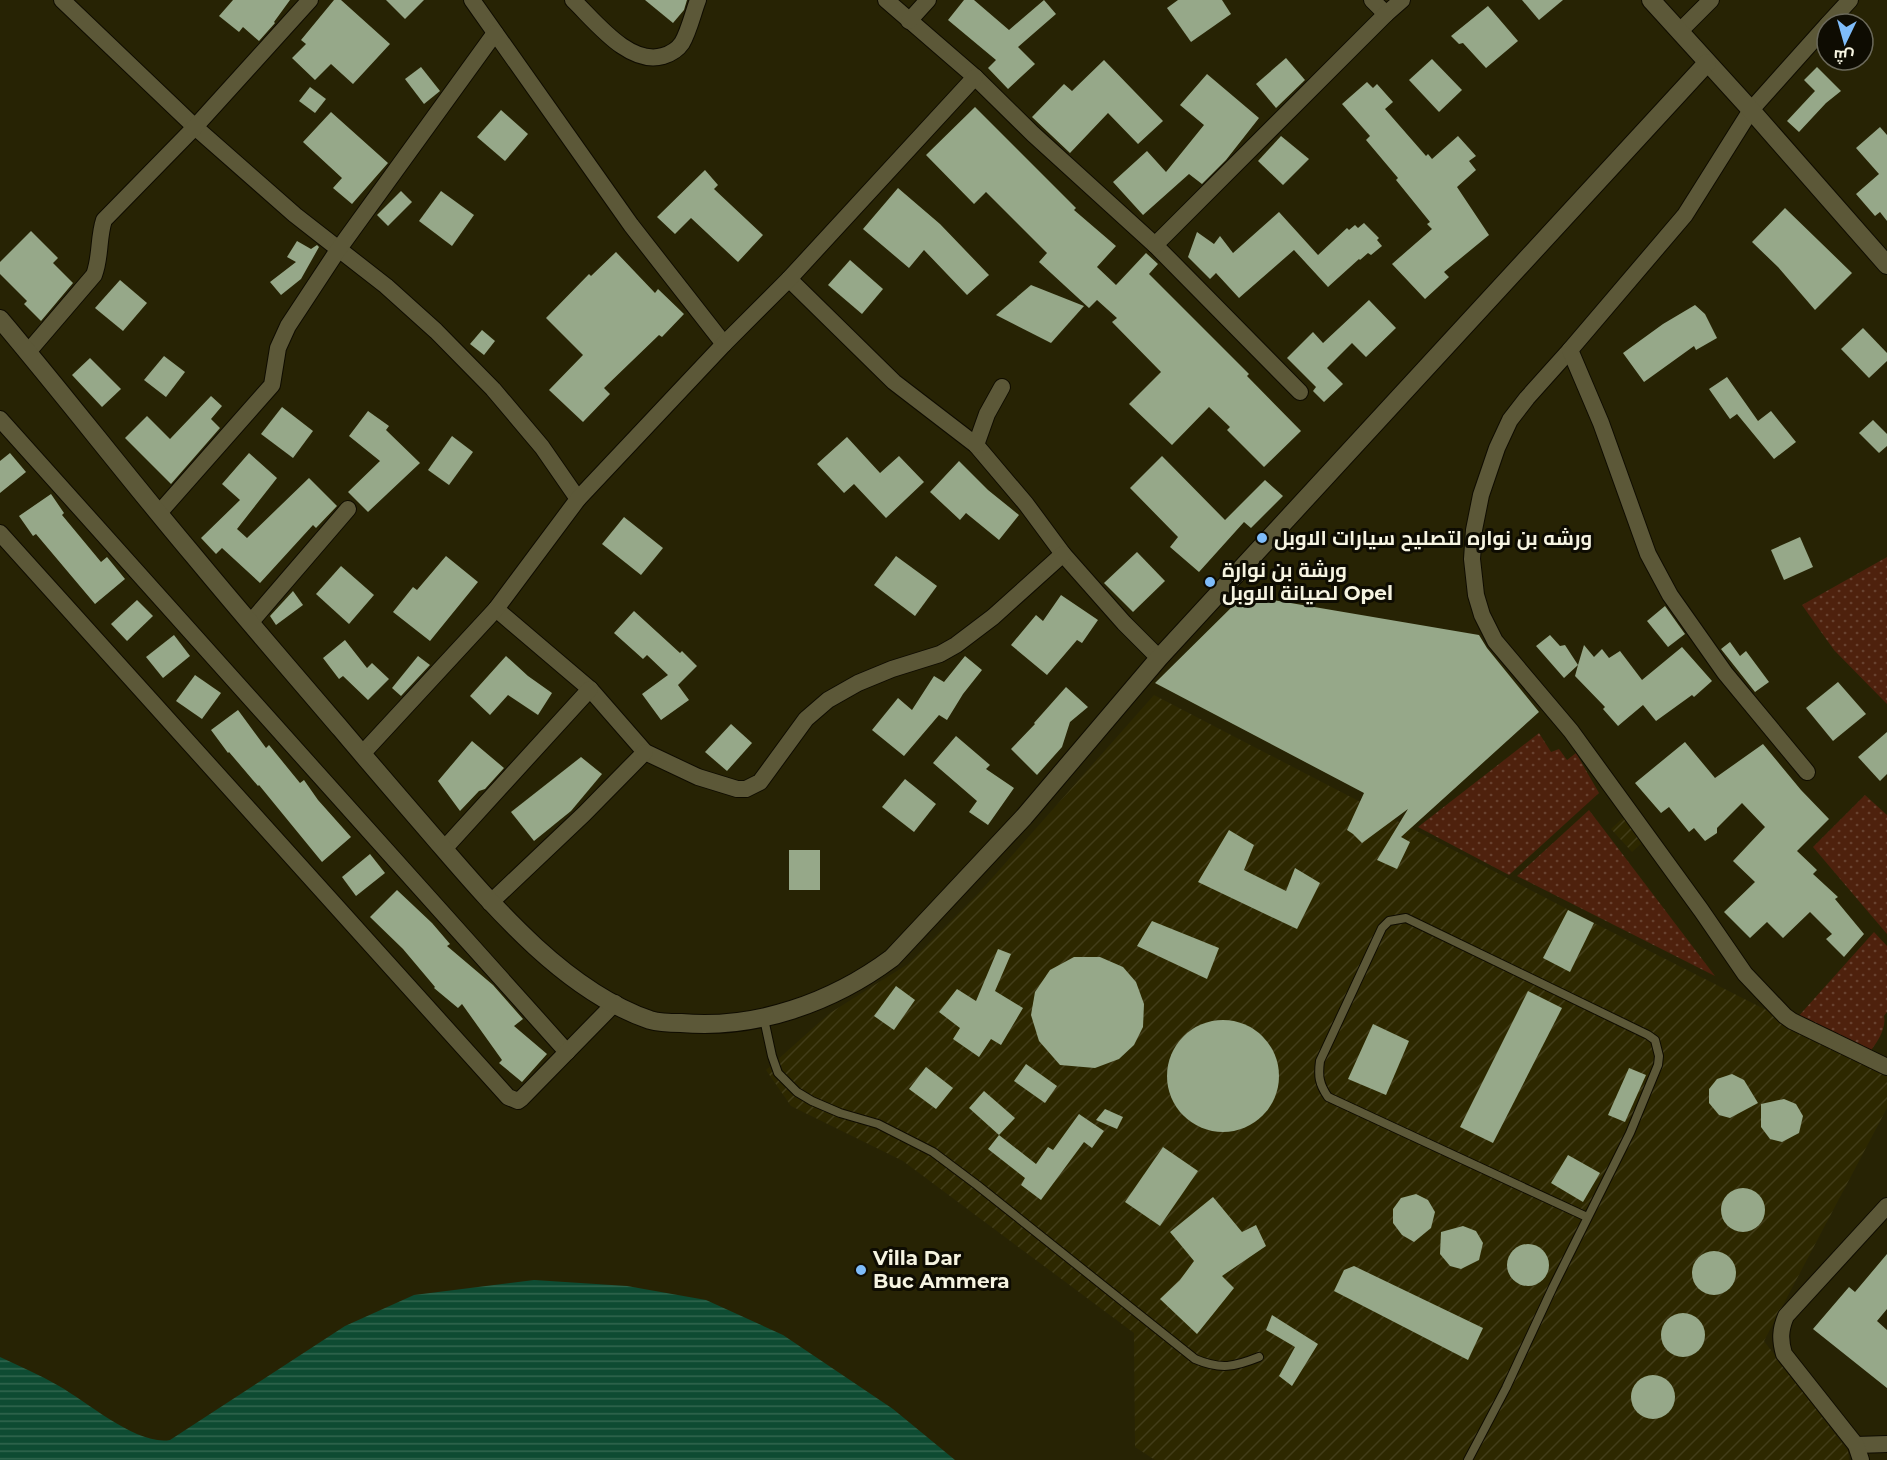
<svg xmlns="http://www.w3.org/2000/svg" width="1887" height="1460" viewBox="0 0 1887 1460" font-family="Montserrat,Cairo,sans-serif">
<defs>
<pattern id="industrial-furrows" width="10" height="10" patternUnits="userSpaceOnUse" patternTransform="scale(1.5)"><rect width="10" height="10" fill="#2d2800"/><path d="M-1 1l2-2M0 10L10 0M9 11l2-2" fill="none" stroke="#423d19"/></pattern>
<pattern id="grass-dots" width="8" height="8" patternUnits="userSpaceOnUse" patternTransform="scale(1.5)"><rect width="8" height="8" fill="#4e210d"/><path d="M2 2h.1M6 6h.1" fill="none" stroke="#684230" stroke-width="1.8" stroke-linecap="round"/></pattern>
<pattern id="water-rules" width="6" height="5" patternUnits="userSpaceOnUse" patternTransform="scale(1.5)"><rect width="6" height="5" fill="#0e4b32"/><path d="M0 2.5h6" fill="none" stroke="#32664f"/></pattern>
</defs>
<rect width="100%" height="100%" fill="#272304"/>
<g fill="url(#industrial-furrows)">
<polygon points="1154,695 1594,923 1887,1071 1887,1108 1764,1341 1848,1451 1849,1460 1155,1460 1135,1447 1134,1333 903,1161 791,1106 766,1070 830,1013 908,964 978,894"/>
<polygon points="1624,817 1645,840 1632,852 1611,829"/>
</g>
<g fill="url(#grass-dots)">
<polygon points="1887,557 1887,704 1834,650 1802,605"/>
<polygon points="1539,733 1551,752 1559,749 1567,760 1576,753 1599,793 1509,875 1418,827"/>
<polygon points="1865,795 1887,815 1887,934 1813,847"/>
<polygon points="1589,810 1715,976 1517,876"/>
<path d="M1874 932 1887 946V1012L1884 1016C1887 1029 1876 1044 1867 1056L1796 1019Z"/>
</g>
<path fill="url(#water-rules)" d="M534 1280 627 1286 706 1300 783 1335 893 1409 955 1460H0V1357C19 1366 40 1375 59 1386 87 1402 138 1446 170 1440L345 1326 414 1295Z"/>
<g fill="#96a889">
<polygon points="233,0 290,0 274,22 275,23 259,41 243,27 239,32 219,16"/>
<polygon points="334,0 341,0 390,44 353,84 331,64 315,80 292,58 306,44 301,40"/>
<polygon points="386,0 424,0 405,19"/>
<polygon points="645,0 687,0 684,10 673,23"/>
<polygon points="964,0 974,0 1009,30 1044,0 1056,14 1018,47 1035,64 1008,89 988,68 996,60 948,20"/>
<polygon points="1178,0 1222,0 1231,14 1191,42 1167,8"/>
<polygon points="1522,0 1563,0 1539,20"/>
<polygon points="1488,6 1518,41 1486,68 1463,43 1459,44 1451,36"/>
<polygon points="1286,58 1305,80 1276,108 1256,84"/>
<polygon points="1432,59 1462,90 1439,112 1409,80"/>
<polygon points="1104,60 1163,121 1138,144 1108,113 1070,153 1032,117 1064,84 1072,91"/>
<polygon points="421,67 440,91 424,104 405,79"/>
<polygon points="1817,67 1841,91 1826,103 1799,132 1787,121 1815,91 1804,80"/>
<polygon points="1207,74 1259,118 1226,160 1202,184 1189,174 1143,215 1113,182 1147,151 1166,172 1204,125 1180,105"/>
<polygon points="1367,82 1373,88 1377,84 1393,102 1385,109 1426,156 1428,154 1432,159 1458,136 1476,156 1469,161 1476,170 1457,187 1489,235 1444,272 1449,277 1425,299 1392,264 1432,229 1427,224 1430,222 1396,180 1398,178 1366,140 1370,136 1342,104"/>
<polygon points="310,87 326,99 315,113 299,101"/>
<polygon points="975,107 1076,208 1074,210 1116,246 1097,267 1116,285 1146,253 1158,264 1149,274 1249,374 1247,376 1301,431 1264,467 1227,430 1230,427 1209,407 1172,445 1129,404 1161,372 1112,322 1117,318 1097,300 1089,308 1039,262 1047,253 986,192 974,204 926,155"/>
<polygon points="501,110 528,134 505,161 477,137"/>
<polygon points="331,112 388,163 352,204 333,188 342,178 303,142"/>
<polygon points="1880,127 1887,135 1887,221 1880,212 1875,216 1856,194 1879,174 1856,148"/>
<polygon points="1281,136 1309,159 1283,185 1258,161"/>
<polygon points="705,170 718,185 714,189 763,235 738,262 691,218 675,234 657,217"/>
<polygon points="898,188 940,224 989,275 967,295 924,250 909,268 863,229"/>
<polygon points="401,191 412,202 388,226 377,215"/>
<polygon points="441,191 474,215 452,246 419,221"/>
<polygon points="1785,208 1852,273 1815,310 1778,267 1752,242"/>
<polygon points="1279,212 1318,255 1347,228 1349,230 1355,225 1358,228 1364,223 1379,238 1377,240 1382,246 1371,255 1368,253 1360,260 1359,259 1328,287 1294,250 1239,298 1216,273 1210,279 1188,257 1197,232 1214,244 1220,236 1233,253"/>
<polygon points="31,231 58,258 53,263 73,283 41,321 24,304 27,301 0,274 0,262"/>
<polygon points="297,241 311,249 317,245 319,247 301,279 281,295 270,282 296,262 287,257"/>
<polygon points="616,252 655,293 658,289 684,314 662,337 659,335 604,388 610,394 583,422 549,390 583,355 546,318 589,274 591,276"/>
<polygon points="850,260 883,289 862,314 828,285"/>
<polygon points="120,280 147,303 123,331 95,308"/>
<polygon points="1031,285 1084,306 1051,343 996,315"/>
<polygon points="1369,300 1396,328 1366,357 1352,343 1327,368 1343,384 1324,402 1313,391 1316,387 1287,358 1313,332 1323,343"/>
<polygon points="1695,305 1705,314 1717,338 1696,350 1694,346 1644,382 1623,353 1663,324"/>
<polygon points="1863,328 1887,353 1887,361 1869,378 1841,349"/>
<polygon points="482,330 495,341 484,355 470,344"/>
<polygon points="164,356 185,372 166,397 144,380"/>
<polygon points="90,358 121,389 102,407 72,375"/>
<polygon points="1727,377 1758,421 1771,411 1796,442 1774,459 1737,414 1730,419 1709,389"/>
<polygon points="211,396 222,406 211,419 220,428 171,484 125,438 147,416 170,439"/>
<polygon points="282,407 313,431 293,458 261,434"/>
<polygon points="368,411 389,426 386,430 420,463 368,512 348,492 380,461 349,436"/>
<polygon points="1873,420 1887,434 1887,446 1879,453 1859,433"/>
<polygon points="452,436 473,452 449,485 428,470"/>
<polygon points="847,437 880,473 899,456 924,482 886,518 854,484 844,493 817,464"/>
<polygon points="10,453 26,472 0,493 0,461"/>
<polygon points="249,453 277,478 237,529 247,538 309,478 337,506 316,528 313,525 260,583 222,548 216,554 201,538 240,500 222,484"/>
<polygon points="1162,456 1225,520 1265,480 1283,496 1251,528 1244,522 1199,572 1170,547 1178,537 1130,488"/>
<polygon points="959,461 988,490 1019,515 999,540 966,513 960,520 930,492"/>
<polygon points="51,494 64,513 62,515 101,562 107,557 125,579 95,604 36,534 33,536 19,516"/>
<polygon points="624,517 663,548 641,575 602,544"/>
<polygon points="1800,537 1813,567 1784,580 1771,550"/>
<polygon points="1137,552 1165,581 1133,612 1104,583"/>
<polygon points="446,556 478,582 430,641 393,612 413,587 417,590"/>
<polygon points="896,556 937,586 915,616 874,585"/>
<polygon points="341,566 374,595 349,624 316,594"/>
<polygon points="293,591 303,605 276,625 270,616"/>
<polygon points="1061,595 1098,620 1082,643 1077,640 1047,675 1011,645 1036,615 1043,621"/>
<polygon points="1244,595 1479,635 1487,648 1539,712 1401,837 1410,842 1397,869 1377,860 1408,809 1362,843 1353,834 1347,830 1364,793 1155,683"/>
<polygon points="137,600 153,616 127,641 111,624"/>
<polygon points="1665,606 1685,634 1668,647 1647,621"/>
<polygon points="634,611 680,653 682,651 697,666 678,685 689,700 661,720 642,694 668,675 647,655 643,659 614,633"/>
<polygon points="174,635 190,656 163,678 146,657"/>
<polygon points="1550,635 1560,646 1565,645 1578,665 1584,645 1594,657 1602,649 1609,658 1620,651 1642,680 1682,647 1712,681 1694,697 1692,695 1656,721 1643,705 1618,726 1603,709 1605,707 1575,676 1578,665 1564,678 1536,646"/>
<polygon points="345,640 367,668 372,663 389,679 368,700 343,676 339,679 323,658"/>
<polygon points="1730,642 1740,656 1746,651 1769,682 1755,692 1721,649"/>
<polygon points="418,656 430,665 401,696 392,688"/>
<polygon points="506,656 528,676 552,693 538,715 508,695 490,715 470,696"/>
<polygon points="965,656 982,670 963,694 947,720 939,715 904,756 872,730 898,698 912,710 934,676 944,682"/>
<polygon points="195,675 221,693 202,719 176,701"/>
<polygon points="1838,682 1866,714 1833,741 1806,708"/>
<polygon points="1066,687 1088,707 1070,722 1062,747 1037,775 1011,749 1035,724 1034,723"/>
<polygon points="238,710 266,748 269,745 300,783 304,780 318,800 351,837 322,862 259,785 258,786 229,752 228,753 211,730"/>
<polygon points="731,724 752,743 727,771 705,752"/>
<polygon points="1887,732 1887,774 1880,781 1858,757"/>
<polygon points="956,736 990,765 986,769 1014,788 988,825 969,812 977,801 933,763"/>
<polygon points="472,741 504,768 485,789 479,791 460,811 438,781"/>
<polygon points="1685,742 1715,778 1763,744 1801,790 1829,819 1797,851 1817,870 1813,874 1838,897 1835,899 1864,934 1844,957 1826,939 1832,934 1810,912 1783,938 1767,922 1750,938 1724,912 1755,882 1733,861 1765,827 1742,803 1717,828 1717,833 1705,841 1694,828 1689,832 1669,807 1661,813 1635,783"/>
<polygon points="581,757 602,774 571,811 534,841 511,812"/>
<polygon points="905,779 936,804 914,832 882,807"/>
<polygon points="1229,830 1254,845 1244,870 1286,891 1295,868 1320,883 1297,929 1198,882"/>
<rect x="789" y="850" width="31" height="40"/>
<polygon points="370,854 385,873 356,896 342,877"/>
<polygon points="397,890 432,923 450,944 447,946 493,985 523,1019 514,1026 547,1054 522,1082 499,1063 502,1060 462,1004 458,1008 434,988 435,987 403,949 370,917"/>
<polygon points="1568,910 1594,923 1570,972 1543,958"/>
<polygon points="1152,921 1219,948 1207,979 1137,946"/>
<polygon points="998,949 1011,954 995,991 1023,1008 1001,1045 991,1039 979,1057 953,1039 960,1028 939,1012 957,989 976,1001"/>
<polygon points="1074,957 1100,957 1123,967 1136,982 1144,1004 1143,1027 1134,1045 1119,1059 1095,1068 1060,1065 1039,1041 1031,1015 1035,992 1050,970"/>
<polygon points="896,986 915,1000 894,1030 874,1016"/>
<polygon points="1528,991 1562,1008 1493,1143 1460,1127"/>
<circle cx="1223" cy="1076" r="56"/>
<polygon points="1373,1024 1409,1041 1386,1095 1348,1079"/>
<polygon points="1026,1064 1057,1086 1045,1103 1014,1081"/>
<polygon points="926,1067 953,1088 936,1109 909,1089"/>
<polygon points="1629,1068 1646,1075 1625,1122 1608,1115"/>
<polygon points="1732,1074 1744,1080 1758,1103 1730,1118 1719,1115 1709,1103 1709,1089 1717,1079"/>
<polygon points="984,1091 1015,1118 999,1135 969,1108"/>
<polygon points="1784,1099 1796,1104 1803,1116 1799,1133 1782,1142 1770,1139 1761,1127 1761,1104"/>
<polygon points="1105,1109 1123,1117 1117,1129 1096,1120"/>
<polygon points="1079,1114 1104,1131 1092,1148 1084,1142 1041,1200 1021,1185 1025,1178 988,1149 999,1135 1036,1164 1048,1147 1053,1150"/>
<polygon points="1163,1147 1198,1171 1160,1226 1125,1202"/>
<polygon points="1568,1155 1600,1173 1583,1202 1551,1183"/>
<circle cx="1743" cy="1210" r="22"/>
<polygon points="1416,1194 1428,1200 1435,1212 1431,1228 1414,1242 1402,1235 1393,1223 1393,1209 1401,1198"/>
<polygon points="1213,1197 1242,1232 1256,1225 1266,1246 1222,1276 1234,1288 1197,1334 1160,1299 1180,1280 1194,1261 1170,1232"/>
<polygon points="1463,1226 1476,1231 1483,1243 1479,1260 1461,1269 1450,1266 1440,1254 1441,1232"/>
<circle cx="1528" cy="1265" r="21"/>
<circle cx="1714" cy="1273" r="22"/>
<polygon points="1887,1254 1887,1309 1877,1321 1887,1330 1887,1388 1813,1329 1849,1287 1855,1292"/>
<polygon points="1354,1266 1483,1328 1468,1360 1334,1291 1344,1270"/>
<circle cx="1683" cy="1335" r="22"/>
<polygon points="1272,1315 1318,1344 1292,1386 1279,1376 1295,1347 1266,1330"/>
<circle cx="1653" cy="1397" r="22"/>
</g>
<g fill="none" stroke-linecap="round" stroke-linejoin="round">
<defs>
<g id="lane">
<path d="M764 1019 772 1056 778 1073 797 1092 812 1101 840 1113 878 1124 933 1152 977 1185 1195 1359C1221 1370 1234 1367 1259 1357"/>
<path d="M1468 1460 1506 1388 1553 1287 1630 1133 1658 1065 1659 1056 1655 1040 1648 1035 1406 918 1389 921 1382 928 1320 1061C1318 1076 1319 1084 1328 1097L1587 1217"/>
</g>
<g id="street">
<polyline points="62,0 195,127 295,215 386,286 436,331 493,389 542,447 578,499"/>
<polyline points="472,0 631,225 724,344"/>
<path d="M573 0C595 21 629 66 663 56 670 54 678 49 682 43 689 31 693 13 698 0"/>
<polyline points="886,0 975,77 1033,134 1155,245 1300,392"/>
<polyline points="1372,0 1386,14"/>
<polyline points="909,21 928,0"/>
<polyline points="1828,24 1850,0"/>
<polyline points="1680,31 1711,0"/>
<polyline points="1155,245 1386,14 1402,0"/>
<polyline points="789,279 894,382 976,445 1026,504 1063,554 1124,623 1159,658"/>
<polyline points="1570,350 1527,398 1510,420 1497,448 1481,495 1474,530 1472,559 1476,595 1482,615 1495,641 1571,731 1701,910 1745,974 1785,1016 1792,1021 1887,1067"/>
<path d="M28 352 94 275C101 257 98 238 104 220L195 127 310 0"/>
<polyline points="0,419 567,1052"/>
<polyline points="976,445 987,414 1002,387"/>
<polyline points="159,513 272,385 278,348 288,326 338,250 495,33"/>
<polyline points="0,533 508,1097 518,1101 522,1098 615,1003"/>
<polyline points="496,609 590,689 645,752 698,777 737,789 746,789 760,782 806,719 828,700 858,683 892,669 940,654 956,645 993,617 1063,554"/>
<polyline points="250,623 348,509"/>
<polyline points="362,754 496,609 578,499 724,344 789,279 975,77"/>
<polyline points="1807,772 1725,673 1670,595 1648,554 1601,423 1570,350 1685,215 1751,110 1827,25"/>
<polyline points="444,849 590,689"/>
<polyline points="490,903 584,814 645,752"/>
<polyline points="1856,1445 1887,1444"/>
<path d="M1861 1460 1856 1445 1784 1354C1780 1340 1780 1330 1786 1316L1887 1206"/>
</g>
<g id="secondary">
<polyline points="1651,0 1751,110 1887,265"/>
<path d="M0 319C66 397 128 478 194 556 242 614 292 672 341 729 373 767 405 804 437 841 494 907 565 991 650 1020 660 1023 671 1023 681 1023 756 1030 833 1002 892 958L1024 817 1159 658 1707 63"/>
</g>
</defs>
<use href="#lane" stroke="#0f0c00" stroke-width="10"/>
<use href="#street" stroke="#0f0c00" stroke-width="18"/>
<use href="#secondary" stroke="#0f0c00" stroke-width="20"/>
<use href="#lane" stroke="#5c5838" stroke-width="8"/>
<use href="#street" stroke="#5c5838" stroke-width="16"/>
<use href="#secondary" stroke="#5c5838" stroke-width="18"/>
</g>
<g fill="#7fbdfa" stroke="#0e0c02" stroke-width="2">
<circle cx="1262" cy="538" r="6"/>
<circle cx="1210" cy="582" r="6"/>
<circle cx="861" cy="1270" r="6"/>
</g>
<g text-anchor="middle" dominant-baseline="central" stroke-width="6" stroke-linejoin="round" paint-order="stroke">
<g font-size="20" font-weight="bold" fill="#f6f4e1" stroke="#0e0c02" text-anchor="start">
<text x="1274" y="538">ورشه بن نواره لتصليح سيارات الاوبل</text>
<text x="1222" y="570">ورشة بن نوارة<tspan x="1222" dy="23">لصيانة الاوبل Opel</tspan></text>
<text x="873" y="1258">Villa Dar<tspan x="873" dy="23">Buc Ammera</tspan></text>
</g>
</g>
<g transform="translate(1845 42) rotate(185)"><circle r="28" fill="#0e0c02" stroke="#6b695b" stroke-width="1.5"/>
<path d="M0-4.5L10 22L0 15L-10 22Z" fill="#7fbdfa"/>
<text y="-9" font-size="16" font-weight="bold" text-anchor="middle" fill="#f6f4e1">ش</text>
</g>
</svg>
